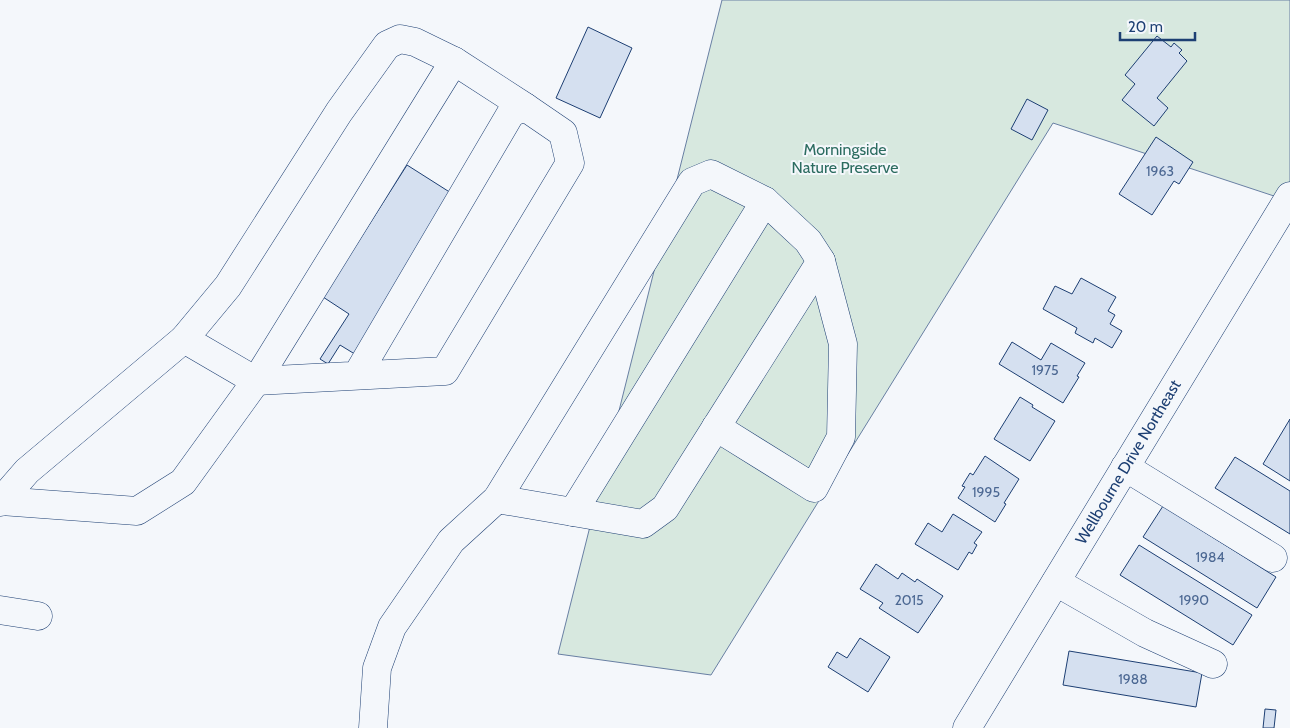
<svg xmlns="http://www.w3.org/2000/svg" width="1290" height="728" viewBox="0 0 1290 728" font-family="Cabin,sans-serif">
<rect width="100%" height="100%" fill="#f4f7fb"/>
<polygon fill="#d7e8df" stroke="#687fa3" points="722,0 1290,0 1290,188 1283,199 1053,123 711,675 558,654"/>
<g fill="#d5e0f0" stroke="#1d3f73">
<polygon points="588,27 632,48 600,118 556,98"/>
<polygon points="1157,36 1171,47 1174,43 1182,50 1179,53 1187,61 1157,98 1168,108 1154,126 1122,100 1135,84 1125,75"/>
<polygon points="1027,99 1048,110 1032,140 1011,129"/>
<polygon points="1156,137 1193,162 1179,184 1174,181 1152,215 1119,194"/>
<polygon points="407,165 459,198 358,356 340,345 328,364 320,359 349,314 323,297"/>
<polygon points="1081,278 1116,297 1108,311 1115,315 1110,324 1122,331 1112,348 1095,338 1093,343 1075,333 1077,328 1043,309 1055,286 1072,294"/>
<polygon points="1012,342 1041,360 1051,343 1085,363 1077,376 1079,377 1063,403 999,364"/>
<polygon points="1020,397 1033,405 1032,407 1055,421 1030,461 994,439"/>
<polygon points="1290,419 1290,481 1263,464"/>
<polygon points="985,456 1019,479 1004,503 1006,504 995,522 958,498 965,487 962,486 970,473 973,475"/>
<polygon points="1235,457 1290,491 1290,534 1215,488"/>
<polygon points="1163,506 1276,577 1257,608 1143,537"/>
<polygon points="953,514 982,532 974,543 977,545 972,554 969,552 958,570 915,544 928,523 942,532"/>
<polygon points="1139,545 1252,615 1233,645 1120,575"/>
<polygon points="876,564 898,579 902,573 915,582 917,579 943,596 918,633 879,608 883,603 860,589"/>
<polygon points="860,638 890,657 868,692 828,667 837,652 847,658"/>
<polygon points="1069,651 1202,673 1196,707 1063,685"/>
<polygon points="1265,709 1276,710 1274,728 1263,728"/>
</g>
<g fill="none" stroke-linecap="round" stroke-linejoin="round">
<defs>
<g id="minor">
<polyline points="184,339 256,381 445,371 570,163 563,133 525,107 511,113 357,375"/>
<polyline points="1125,467 1273,558"/>
<polyline points="497,499 643,524 665,508 821,261"/>
<polyline points="1,501 137,511 183,482 256,381 454,61"/>
<polyline points="0,502 27,471 184,339 228,286 339,112 387,45 400,39 415,42 454,61 525,107"/>
<polyline points="573,512 765,201"/>
<polyline points="1056,582 1145,633 1213,664"/>
<polyline points="0,610 38,616"/>
<polyline points="373,728 377,668 392,627 451,541 497,499 692,182 711,174 765,201 808,241 821,261 843,344 841,437 814,488 716,427"/>
<polyline points="967,728 1290,196"/>
</g>
</defs>
<use href="#minor" stroke="#1d3f73" stroke-width="29"/>
<use href="#minor" stroke="#f4f7fb" stroke-width="28"/>
</g>
<g text-anchor="middle" dominant-baseline="central" stroke-width="4" stroke-linejoin="round" paint-order="stroke">
<g font-size="14" fill="#4b6792">
<text x="1160" y="171">1963</text>
<text x="1045" y="370">1975</text>
<text x="986" y="492">1995</text>
<text x="1210" y="557">1984</text>
<text x="909" y="600">2015</text>
<text x="1194" y="600">1990</text>
<text x="1133" y="679">1988</text>
</g>
<g font-size="16" fill="#2c6c60" stroke="#f4f7fb">
<text x="845" y="149">Morningside<tspan x="845" dy="18">Nature Preserve</tspan></text>
</g>
<g font-size="16" fill="#1d3f73" stroke="#f4f7fb">
<text transform="translate(1128 462) rotate(-59)">Wellbourne Drive Northeast</text>
</g>
</g>
<path d="M1120 32v8h75v-8" fill="none" stroke="#1d3f73" stroke-width="2.5"/>
<text x="1128" y="32" font-size="15" fill="#1d3f73" stroke="#f4f7fb" stroke-width="4" paint-order="stroke">20 m</text>
</svg>
